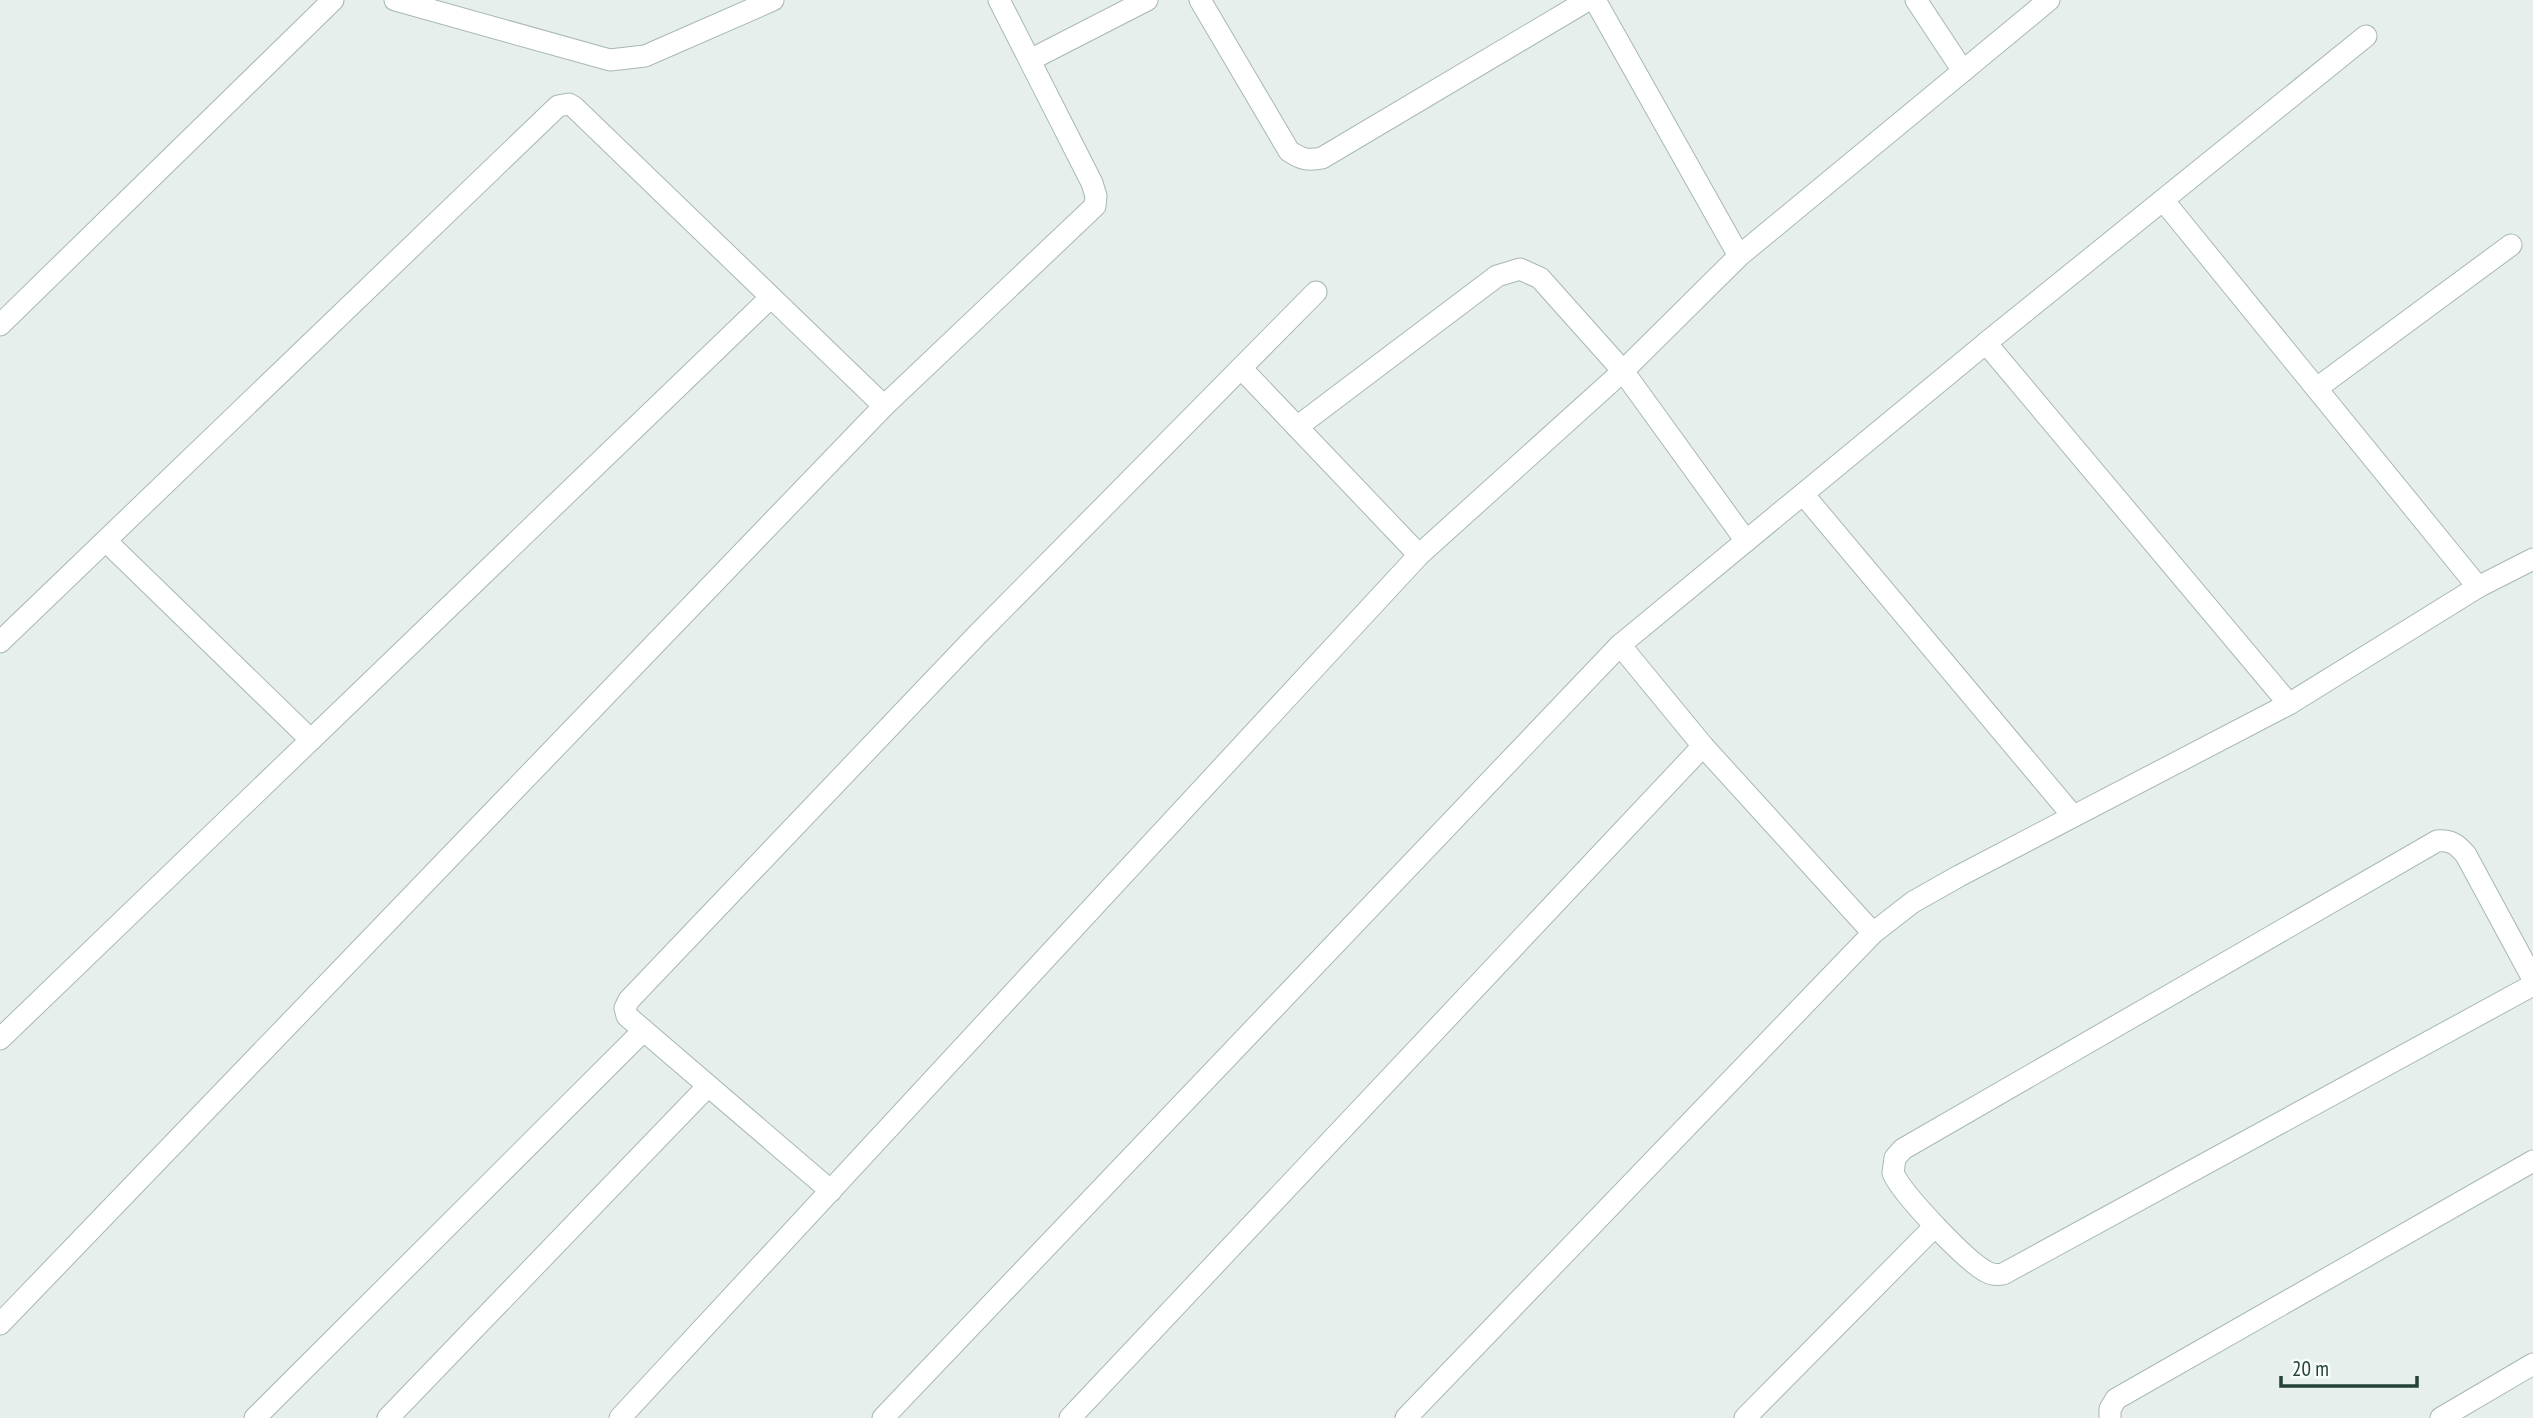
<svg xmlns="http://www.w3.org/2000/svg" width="2533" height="1418" viewBox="0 0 2533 1418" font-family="'PT Sans Narrow',sans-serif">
<rect width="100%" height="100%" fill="#e6efeb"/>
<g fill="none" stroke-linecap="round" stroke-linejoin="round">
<defs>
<g id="street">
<polyline points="395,0 610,60 645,56 773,0"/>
<path d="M1200 0 1289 151C1301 159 1307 161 1322 158L1588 0"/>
<polyline points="1595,0 1739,256"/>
<polyline points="1916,0 1963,71"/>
<polyline points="1030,60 1147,0"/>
<polyline points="2163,200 2366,36"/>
<polyline points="0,325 333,0"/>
<polyline points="1241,368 1419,555"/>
<polyline points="2317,388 2511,245"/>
<polyline points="1297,427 1497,276 1520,269 1540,278 1623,371 1746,541"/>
<polyline points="1803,494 1986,343"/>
<polyline points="106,541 311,740"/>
<polyline points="0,642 558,106 569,104 574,107 884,406"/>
<polyline points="2289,704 1986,343 2163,200 2478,587"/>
<polyline points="1873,933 1703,746 1620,645 1803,494 2073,816"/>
<path d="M2533 979 2466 855C2457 844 2451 840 2437 841L1903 1149 1895 1158 1893 1173C1902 1194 1967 1262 1987 1272 1992 1275 1997 1275 2003 1274L2533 985"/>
<polyline points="0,1039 770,298"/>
<polyline points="831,1191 627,1016 625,1008 629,1000 976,636 1316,292"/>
<polyline points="0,1324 884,406 1095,206 1096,196 1092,183 999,0"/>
<polyline points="255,1418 643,1031"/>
<polyline points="388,1418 708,1086"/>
<polyline points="620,1418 1419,555 1623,371 1739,256 2049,0"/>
<polyline points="883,1418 1620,645"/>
<polyline points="1070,1418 1703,746"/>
<polyline points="1406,1418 1873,933 1913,902 1959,876 2289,704 2478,587 2533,559"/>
<polyline points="1745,1418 1935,1226"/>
<polyline points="2110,1418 2110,1409 2116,1399 2533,1161"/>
<polyline points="2441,1418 2533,1364"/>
</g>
</defs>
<use href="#street" stroke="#a8b8b2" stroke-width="23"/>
<use href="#street" stroke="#fff" stroke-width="21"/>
</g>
<path d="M2281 1376v10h136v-10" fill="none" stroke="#24423a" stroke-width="3.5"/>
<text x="2292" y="1376" font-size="21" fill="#24423a" stroke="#f7fbf9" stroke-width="5" paint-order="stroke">20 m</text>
</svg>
